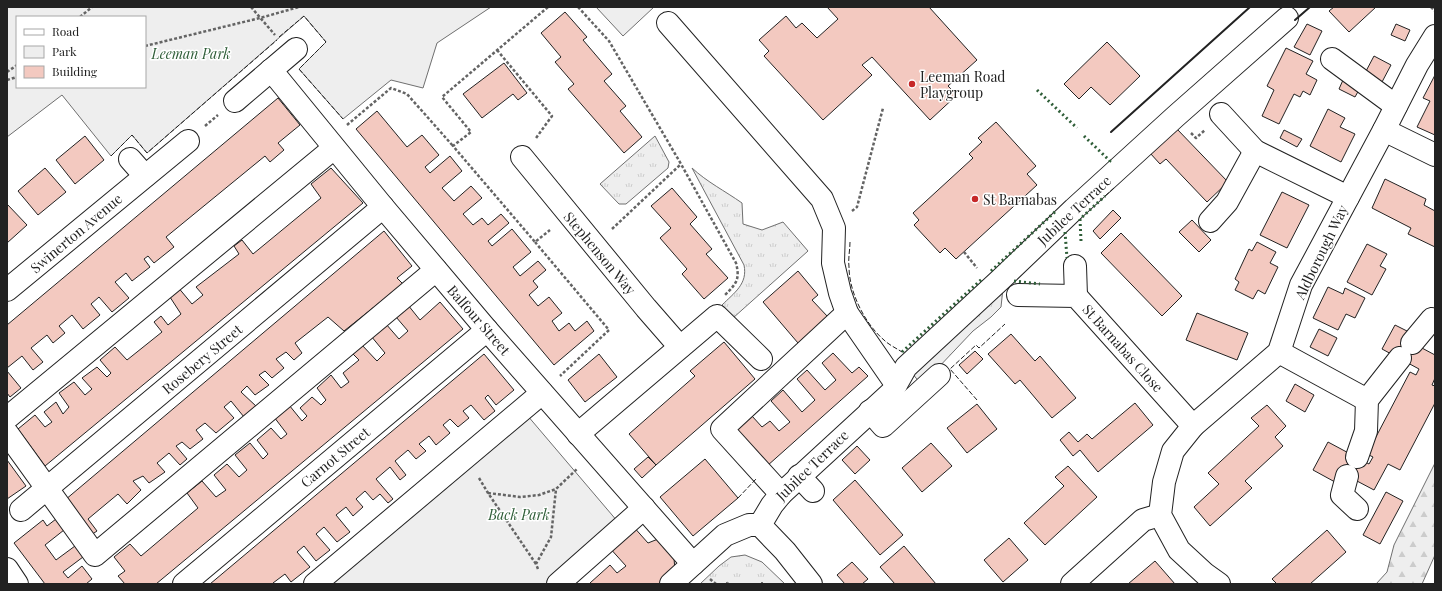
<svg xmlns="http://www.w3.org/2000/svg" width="1442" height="591" viewBox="0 0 1442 591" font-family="'Playfair Display',serif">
<defs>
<pattern id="grass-tufts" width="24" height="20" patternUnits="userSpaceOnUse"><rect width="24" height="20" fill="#eee"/><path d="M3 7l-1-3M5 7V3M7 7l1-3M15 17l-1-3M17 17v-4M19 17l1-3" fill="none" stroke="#ccc"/></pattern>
<pattern id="forest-firs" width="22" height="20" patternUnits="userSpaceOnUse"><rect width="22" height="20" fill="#eee"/><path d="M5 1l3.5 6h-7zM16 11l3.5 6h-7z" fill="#ccc"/></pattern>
</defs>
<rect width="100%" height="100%" fill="#fff"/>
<g fill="url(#grass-tufts)" stroke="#6f6f6f">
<polygon points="655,136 669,162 668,168 626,204 619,204 600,184"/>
<path d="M692 168C707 182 725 191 742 203L743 224 762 230 783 222 808 251 733 318 722 305C734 293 748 284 744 265Z"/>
<polygon points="1003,288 1001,307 991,317 973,331 936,370 920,383 912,373"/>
<polygon points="745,555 762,562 785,584 764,584 762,582 760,584 730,584 727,582 725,584 700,584 719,566 731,557"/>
</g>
<polygon fill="url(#forest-firs)" stroke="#6f6f6f" points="1435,463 1435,555 1422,584 1376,584 1387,572 1394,545"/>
<g fill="#eee" stroke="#6f6f6f" fill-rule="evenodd">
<path d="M7 7H491L437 43 423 88 391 80 343 119 299 69 326 42 304 16 147 153 132 135 111 156 62 95 7 137ZM17 17H145V87H17Z"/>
<polygon points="596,7 654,7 623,36"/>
<polygon points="527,415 618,522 547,584 328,584"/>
</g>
<g fill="#f3c9c0" stroke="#222">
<polygon points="827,7 929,7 977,60 948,86 957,95 930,120 872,57 862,65 872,75 823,120 764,56 769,51 759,40 786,16 796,28 802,23 817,38 838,19"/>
<polygon points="1334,7 1376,7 1349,32 1329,11"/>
<polygon points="565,12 587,37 583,40 612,74 604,81 626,106 620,111 642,137 624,153 568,89 574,84 555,62 561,57 541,33"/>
<polygon points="1307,24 1322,31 1310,55 1294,47"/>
<polygon points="1396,24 1410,30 1405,41 1391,35"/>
<polygon points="1107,42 1140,76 1110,105 1091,87 1079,99 1064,84"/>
<polygon points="1286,48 1313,61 1306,74 1317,80 1310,95 1303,91 1300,97 1294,94 1279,124 1262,116 1274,90 1267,86"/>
<polygon points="1374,56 1391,65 1382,82 1365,73"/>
<polygon points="504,63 527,93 518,100 513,94 482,118 463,94"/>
<polygon points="1435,75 1435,135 1417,127 1430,101 1423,98"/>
<polygon points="1343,80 1360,88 1355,97 1339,89"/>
<polygon points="278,98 300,125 278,143 284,150 270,162 265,156 166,237 174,247 154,263 148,256 144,259 150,267 132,281 126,273 115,282 129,298 112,312 99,297 91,304 100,315 83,329 72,315 59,326 65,333 53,343 47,335 31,348 43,362 33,370 22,356 7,368 7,325"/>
<polygon points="1328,109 1345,118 1340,127 1355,134 1341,162 1310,146"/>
<polygon points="377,111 407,147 422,135 439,155 425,167 430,173 450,156 462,171 442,188 454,201 471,186 482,198 463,214 473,225 482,218 488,225 501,214 509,223 488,241 492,246 512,229 531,252 513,267 520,276 538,261 546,270 533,281 538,287 529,295 538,306 549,297 562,313 552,321 559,331 569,323 575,331 587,321 594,331 554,365 356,129"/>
<polygon points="996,122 1036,166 1027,174 1037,185 956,259 945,248 940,253 914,225 919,220 913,213 973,158 969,154 982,142 978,138"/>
<polygon points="1176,128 1228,182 1207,202 1166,159 1160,164 1150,153"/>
<polygon points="1284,130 1302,139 1297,147 1280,138"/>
<polygon points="85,136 104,160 75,184 56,160"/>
<polygon points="45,168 66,192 38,215 18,191"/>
<polygon points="331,168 363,203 45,466 18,429 35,415 45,427 52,422 44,412 56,402 63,414 69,407 59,393 74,382 85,395 92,389 82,378 97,367 107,377 111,373 100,360 115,347 127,360 162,332 154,322 161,316 168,325 181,314 168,294 177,286 192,304 203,295 196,287 239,254 234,246 242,240 253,254 321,198 311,184"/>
<polygon points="1385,179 1426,199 1424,205 1435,211 1435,247 1408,234 1411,228 1372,208"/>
<polygon points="672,188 697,217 690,224 712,249 706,254 728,278 704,299 682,274 687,269 660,238 671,228 651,206"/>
<polygon points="1282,192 1309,205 1287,248 1260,235"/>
<polygon points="7,204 27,225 7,243"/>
<polygon points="1113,210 1121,218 1100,239 1093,231"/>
<polygon points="1192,220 1211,240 1199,252 1179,232"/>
<polygon points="384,231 412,266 397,278 403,284 344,331 328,317 295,343 302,353 294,360 286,352 276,359 284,368 272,378 265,371 259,375 269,385 255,395 247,386 241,392 257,407 244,417 231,401 224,407 234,418 216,433 205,423 196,430 203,439 190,449 182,442 176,446 187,459 180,465 169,453 157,463 165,472 149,483 143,476 133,481 141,490 127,504 118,494 88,519 97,531 91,535 65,500"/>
<polygon points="1121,233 1182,296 1162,316 1101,253"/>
<polygon points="1257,242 1276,252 1270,263 1278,267 1265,294 1258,290 1253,299 1235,290 1239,282 1235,279 1249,249 1252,251"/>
<polygon points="1367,244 1387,254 1380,266 1386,269 1372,295 1347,282"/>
<polygon points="798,271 818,295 812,300 828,317 798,343 763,302"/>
<polygon points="1328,287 1343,294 1345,288 1365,298 1355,318 1346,314 1338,330 1313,318"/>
<polygon points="440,302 463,329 156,584 125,584 118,576 125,571 114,557 130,544 141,556 198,508 187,493 202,481 216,497 226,490 214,475 227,464 239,477 247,470 235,455 250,443 263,459 268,454 257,440 271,428 281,439 287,434 274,417 289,405 302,421 307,416 300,408 312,397 321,405 326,400 317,388 331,375 341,388 349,382 343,373 359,360 351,352 361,344 377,361 385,353 371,336 386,324 399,339 408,331 396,317 408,305 420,320"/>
<polygon points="1197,313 1248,333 1237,360 1186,340"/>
<polygon points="1395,325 1411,333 1407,340 1435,355 1435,378 1432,385 1435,386 1435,403 1400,470 1388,464 1374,490 1340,472 1335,482 1313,470 1328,442 1369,464 1373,457 1367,454 1410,372 1416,375 1419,369 1382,349"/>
<polygon points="1319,329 1337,338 1328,356 1310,347"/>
<polygon points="1011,334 1035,361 1040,356 1076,398 1052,418 1020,380 1015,384 988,354"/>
<polygon points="724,342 755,379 656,465 629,434 695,376 690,371"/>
<polygon points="975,351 983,359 967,374 959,365"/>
<polygon points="833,353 852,373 859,367 868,376 767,466 736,431 752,416 762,427 770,421 779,431 790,422 771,401 783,390 802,412 815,400 797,379 807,370 825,390 836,380 822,363"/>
<polygon points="484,354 514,390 496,405 488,395 485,398 495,411 484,420 471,405 463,411 469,418 458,427 450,419 443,425 450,433 436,445 429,436 419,444 426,451 416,459 408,450 395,461 406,475 400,480 390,467 376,479 393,499 388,503 380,494 373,500 365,491 356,499 363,507 353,516 346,507 336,515 350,532 337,542 324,527 316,534 330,550 316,561 304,546 297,552 310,567 291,582 285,574 273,583 274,584 210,584"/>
<polygon points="599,354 617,377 585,402 568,380"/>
<polygon points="7,371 21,388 10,397 7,393"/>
<polygon points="1295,384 1314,395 1305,412 1286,401"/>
<polygon points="1135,403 1153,425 1098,472 1080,450 1073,456 1060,440 1069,432 1078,442 1087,434 1092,439"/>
<polygon points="977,404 997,429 967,453 947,428"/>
<polygon points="1267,405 1286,426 1275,437 1283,446 1245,481 1252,488 1210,526 1194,507 1219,484 1208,473 1259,426 1251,418"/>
<polygon points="931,443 952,466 922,492 902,468"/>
<polygon points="857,446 870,460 855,474 842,460"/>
<polygon points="648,457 656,465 642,478 634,469"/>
<polygon points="705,459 738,498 693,536 660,497"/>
<polygon points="7,460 26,486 7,499"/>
<polygon points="1068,466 1097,497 1045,545 1024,523 1064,486 1055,477"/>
<polygon points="855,480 903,535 880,555 833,500"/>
<polygon points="1386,492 1403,501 1380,544 1363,535"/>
<polygon points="56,519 64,530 45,545 56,560 75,546 83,557 63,572 68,578 82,566 92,579 86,584 45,584 14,543 43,520 47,526"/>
<polygon points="632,525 648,543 658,539 674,558 675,571 659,584 591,584 590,583 610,565 617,573 626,566 608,546"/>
<polygon points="1327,530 1346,552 1310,584 1277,584 1272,579"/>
<polygon points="1009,538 1028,560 1003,582 984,560"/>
<polygon points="904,546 936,584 895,584 880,567"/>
<polygon points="1155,561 1175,584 1128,584"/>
<polygon points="852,562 868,579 862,584 845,584 837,575"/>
</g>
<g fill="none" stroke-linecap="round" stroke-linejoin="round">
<defs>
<g id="minor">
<polyline points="668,23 822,199 834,228 833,263 840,293 847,313 896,384"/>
<polyline points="1332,59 1396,106"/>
<polyline points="271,70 383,207 487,330 693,564"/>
<polyline points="235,101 296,49"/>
<polyline points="1221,114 1255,151 1348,197"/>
<polyline points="1384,130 1435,155"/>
<polyline points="522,157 646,308 680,347"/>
<polyline points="130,159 145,176"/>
<polyline points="1210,221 1227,202 1255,151"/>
<polyline points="1075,266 1076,296"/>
<polyline points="7,290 188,141"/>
<polyline points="1018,295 1076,296 1193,426"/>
<polyline points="1412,343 1432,319 1435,321"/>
<polyline points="1279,352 1367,400"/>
<polyline points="870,411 883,426 939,375"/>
<polyline points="7,418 334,148"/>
<polyline points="7,433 95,555 436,270"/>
<polyline points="578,434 717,316 761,359"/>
<polyline points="1357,457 1366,431 1367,400 1400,358"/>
<polyline points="799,476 813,491"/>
<polyline points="1347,476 1342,495 1357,509"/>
<polyline points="781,494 722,429 847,313"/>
<polyline points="21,510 383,207"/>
<polyline points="760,525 772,505 781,494 892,392 906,367 1001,279 1074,209 1176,116 1287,18"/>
<polyline points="760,525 785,551 811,584"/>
<polyline points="7,569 17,584"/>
<polyline points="184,584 487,330"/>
<polyline points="315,584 542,393"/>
<polyline points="558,584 644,508"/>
<polyline points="671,584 725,535 749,525 760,525"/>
<polyline points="1072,584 1143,520 1160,515"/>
<polyline points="1219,584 1205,574 1179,550 1160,515 1164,482 1173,451 1193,426 1279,352 1301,285 1384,130 1417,65 1435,36"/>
</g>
</defs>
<use href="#minor" stroke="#222" stroke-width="24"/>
<g stroke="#646464" stroke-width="2.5" stroke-dasharray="3 2" stroke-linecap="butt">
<polyline points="251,7 275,35"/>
<polyline points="548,7 442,97 471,132 453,146 535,242 550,230"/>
<path d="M578 7 609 41 681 164 736 263C740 279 737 283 725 295"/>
<polyline points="1431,7 1435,11"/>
<polyline points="80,17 92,7"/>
<polyline points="145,46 260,18 299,7"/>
<polyline points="497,50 552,116 536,138"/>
<polyline points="7,72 17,65"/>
<polyline points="7,80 17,77"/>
<polyline points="347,125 391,88 407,94 453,146"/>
<polyline points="205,126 218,115"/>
<polyline points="1191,133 1196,138 1205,130"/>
<polyline points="852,211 857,207 883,108"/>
<polyline points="612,229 681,164"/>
<polyline points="535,242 609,330 560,376"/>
<polyline points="964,252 977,268"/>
<polyline points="479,478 488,493 536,564"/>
<polyline points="488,493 520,497 539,495 556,489"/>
<polyline points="538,569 536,564 551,537 556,489 578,468"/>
<polyline points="710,579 716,584"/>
</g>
<use href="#minor" stroke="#fff" stroke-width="22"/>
<g stroke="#2f5e38" stroke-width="3" stroke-dasharray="2 3" stroke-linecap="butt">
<polyline points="1037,90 1077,128"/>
<polyline points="1084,136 1110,161 1108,163"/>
<polyline points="1065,232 1067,258"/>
<polyline points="1081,241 1080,219 1105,196"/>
<polyline points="991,271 1057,210"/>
<polyline points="1014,281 1040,284"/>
<polyline points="902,352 982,279"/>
</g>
<g stroke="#222" stroke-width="1" stroke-dasharray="5 2" stroke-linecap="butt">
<polyline points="279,37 304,16 326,42 299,69 343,119"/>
<polyline points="111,156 132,135 147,153 277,40"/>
<polyline points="1105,196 1114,188"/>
<path d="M850 242C850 250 848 258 849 267 849 292 865 324 884 340 889 345 896 348 902 352"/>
<polyline points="977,400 950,369 976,345 979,348 1005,324"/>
<polyline points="738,498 756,479"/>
</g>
<g stroke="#222" stroke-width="2">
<polyline points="1295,20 1310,7"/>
<polyline points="1111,132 1250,7"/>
</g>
</g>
<g fill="#c62828" stroke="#fff" stroke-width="1.5">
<circle cx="912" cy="84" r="4"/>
<circle cx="975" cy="199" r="4"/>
</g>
<g text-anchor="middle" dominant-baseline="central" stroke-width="3" stroke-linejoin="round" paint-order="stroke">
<g font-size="14" font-style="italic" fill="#2f5e38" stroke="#fff">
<text x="191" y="53">Leeman Park</text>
<text x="519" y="514">Back Park</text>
</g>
<g font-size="14" fill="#222" stroke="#fff" text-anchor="start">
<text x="920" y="76">Leeman Road<tspan x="920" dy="16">Playgroup</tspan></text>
<text x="983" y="199">St Barnabas</text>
</g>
<g font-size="14" fill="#222" stroke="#fff">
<text transform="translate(1074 210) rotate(-43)">Jubilee Terrace</text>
<text transform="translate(76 233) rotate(-40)">Swinerton Avenue</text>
<text transform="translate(1321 252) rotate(-64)">Aldborough Way</text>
<text transform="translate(600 253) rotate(50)">Stephenson Way</text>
<text transform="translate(479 320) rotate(49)">Balfour Street</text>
<text transform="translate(1123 348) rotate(48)">St Barnabas Close</text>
<text transform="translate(202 359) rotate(-40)">Rosebery Street</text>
<text transform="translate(335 457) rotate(-40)">Carnot Street</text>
<text transform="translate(812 465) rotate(-44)">Jubilee Terrace</text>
</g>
</g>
<rect width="1442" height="591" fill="none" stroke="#222222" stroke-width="16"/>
<rect x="16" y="16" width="130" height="72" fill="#ffffff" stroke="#a7a7a7"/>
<rect x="24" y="29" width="20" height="6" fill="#ffffff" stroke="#a7a7a7"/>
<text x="52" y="36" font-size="12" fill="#222222">Road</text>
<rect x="24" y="46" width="20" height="12" fill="#eeeeee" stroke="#a7a7a7"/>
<text x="52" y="56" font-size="12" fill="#222222">Park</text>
<rect x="24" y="66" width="20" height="12" fill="#f3c9c0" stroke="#a7a7a7"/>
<text x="52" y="76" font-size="12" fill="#222222">Building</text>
</svg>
